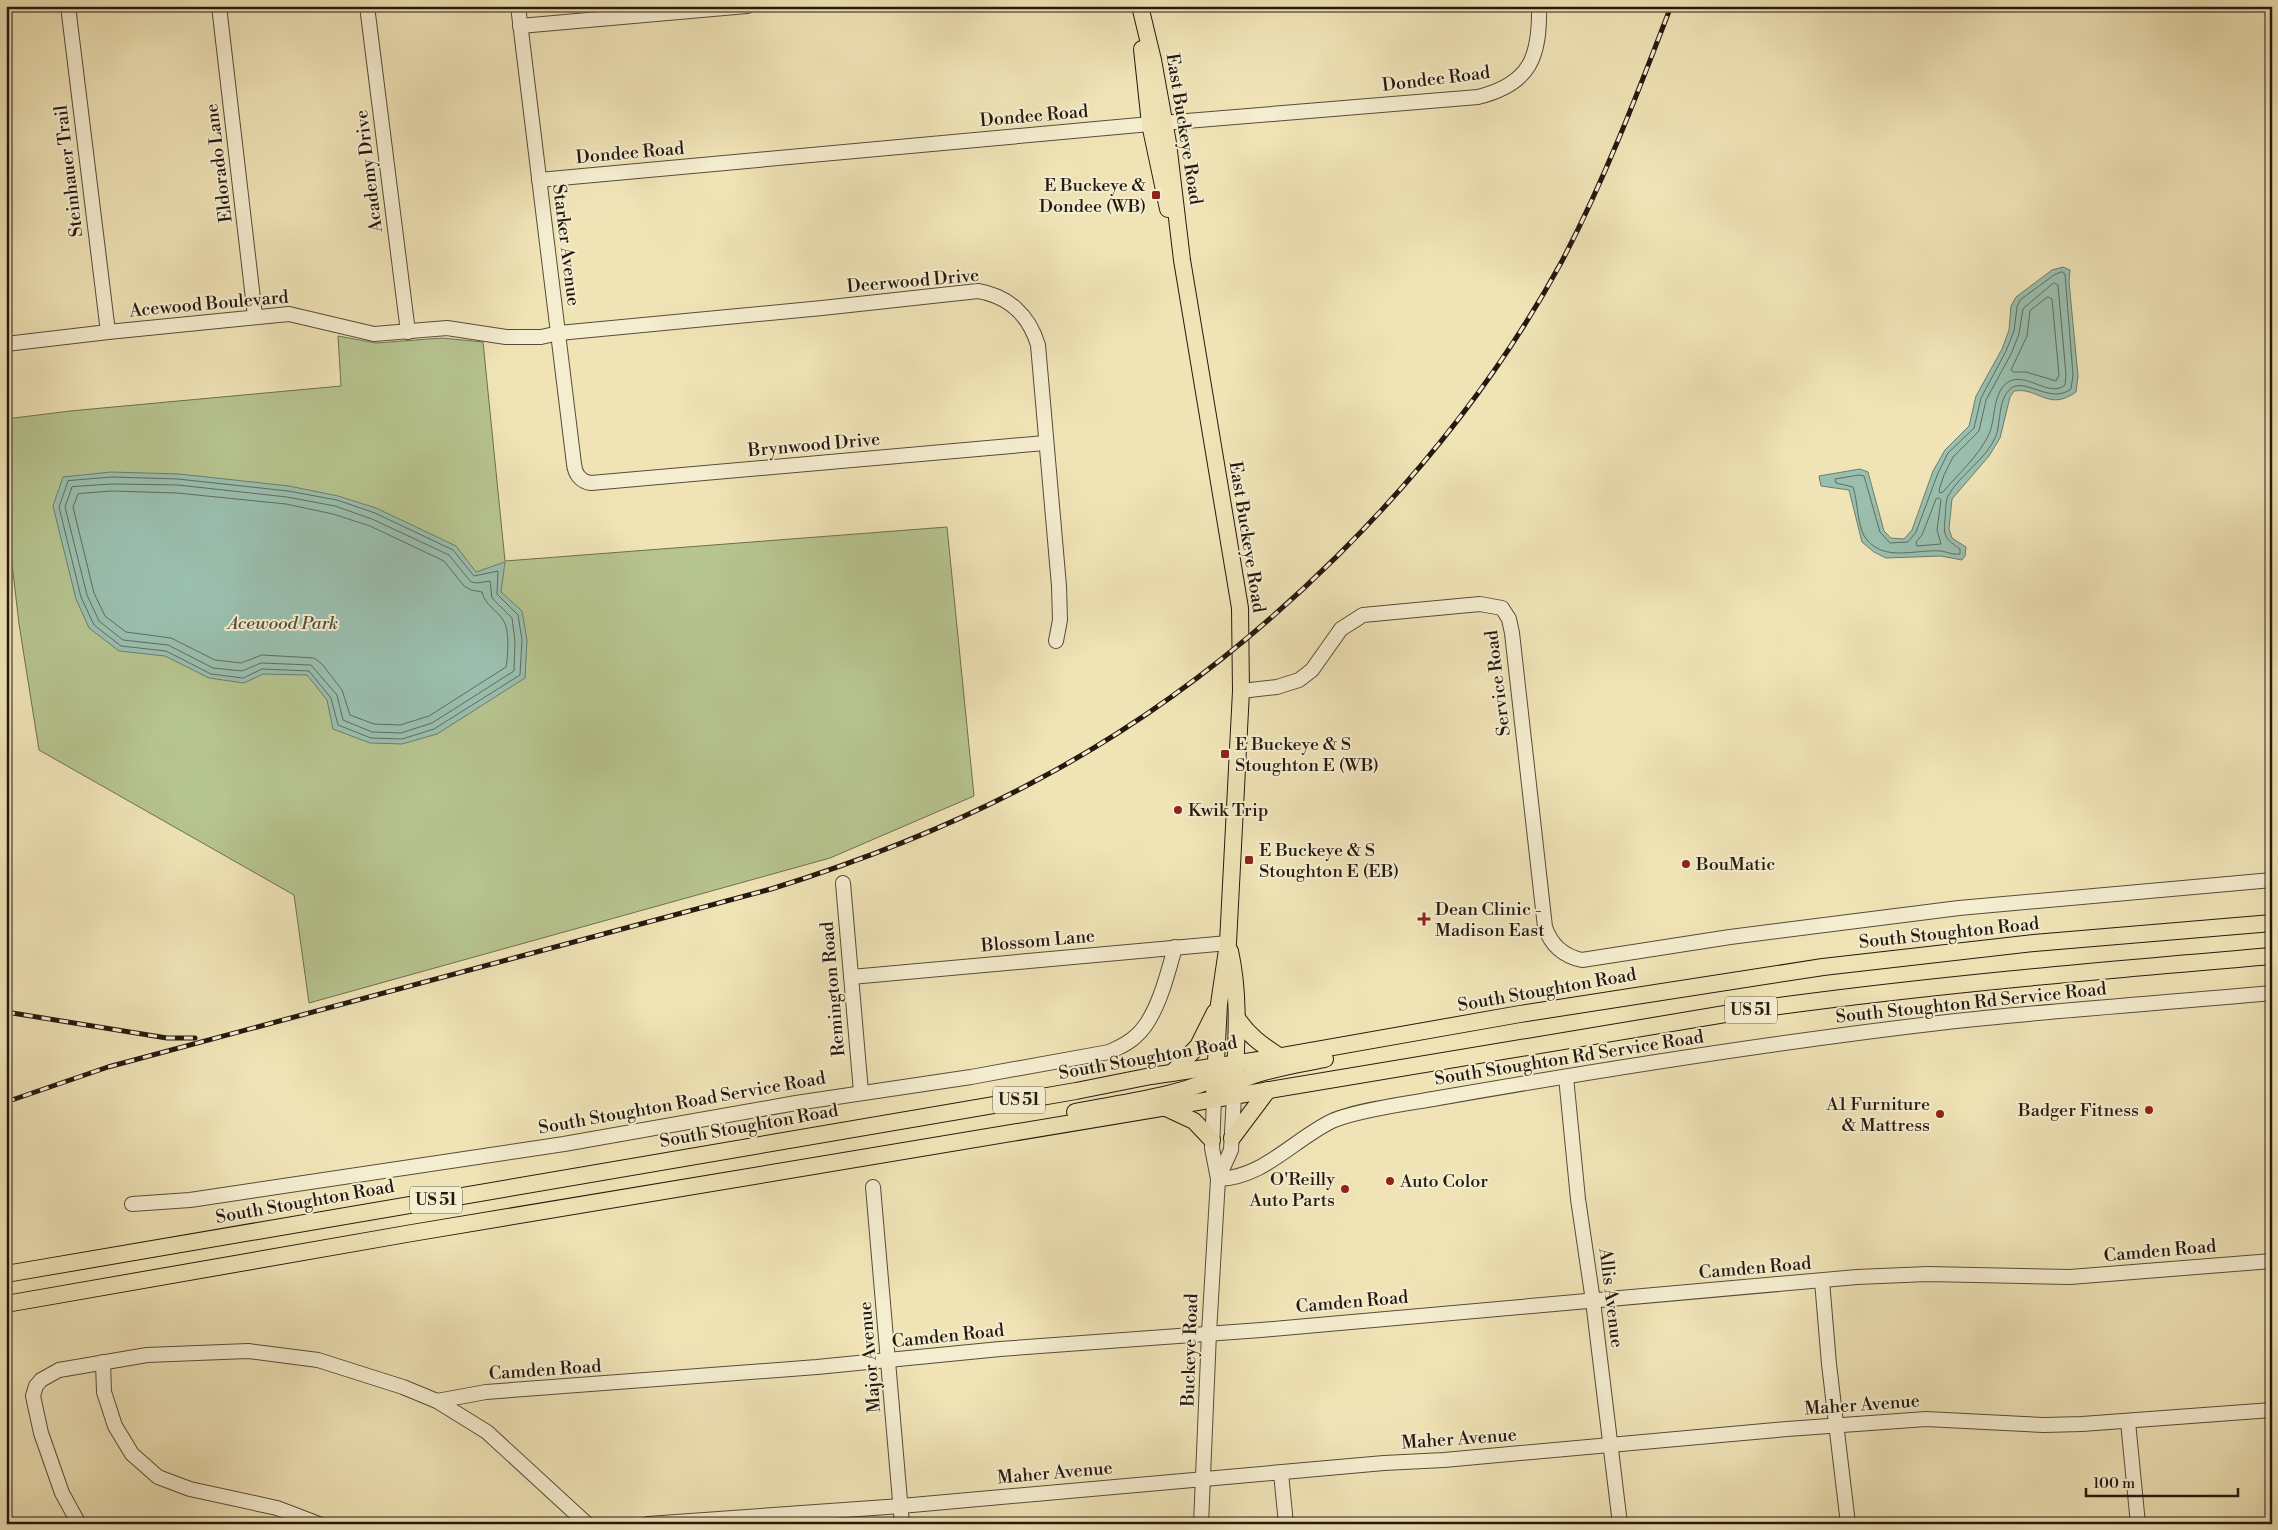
<svg xmlns="http://www.w3.org/2000/svg" width="2278" height="1530" viewBox="0 0 2278 1530" font-family="'Libre Bodoni',serif">
<rect width="100%" height="100%" fill="#f0e4b7"/>
<filter id="stains"><feTurbulence type="fractalNoise" baseFrequency=".004" numOctaves="4"/><feColorMatrix values="0 0 0 0 .2 0 0 0 0 .09 0 0 0 0 .02 0 0 0 .5 -.17"/></filter>
<radialGradient id="worn" r=".72"><stop offset=".6" stop-color="#630" stop-opacity="0"/><stop offset="1" stop-color="#630" stop-opacity=".3"/></radialGradient>
<polygon fill="#b7c590" stroke="#6e6f50" points="338,336 376,343 442,338 483,342 505,561 947,527 974,796 830,858 309,1003 294,895 39,750 19,624 6,512 6,419 70,411 341,386"/>
<g fill="#9abfaf" stroke="#6b7d6f">
<path d="M2063 267 2070 270 2069 282 2078 376 2076 392C2048 412 2039 387 2014 391L2010 397 2000 438 1989 456 1952 499 1949 529 1952 538 1966 547 1965 556 1962 560 1941 556 1886 558 1874 552 1862 542 1849 490 1821 486 1819 476 1860 469 1868 472 1884 531 1891 538 1904 539 1912 530 1933 471 1945 450 1969 426 1976 396 2002 349 2009 330 2011 306 2016 297 2052 270Z"/>
<polygon points="111,472 179,474 289,486 338,496 376,508 456,546 476,572 505,562 501,592 522,611 527,640 525,678 437,734 402,744 370,743 333,729 327,700 307,675 263,674 244,683 209,678 165,656 119,651 89,628 76,599 53,506 63,477"/>
</g>
<g fill="none" stroke-linecap="round" stroke-linejoin="round">
<g stroke="#5f6c5f" stroke-width="1">
<path d="M2062 272 2065 274 2073 375 2071 389C2050 405 2024 376 2010 389 1998 400 2001 421 1996 436 1986 460 1960 474 1948 496 1945 502 1946 512 1945 519 1943 537 1946 539 1960 549V554C1953 555 1947 552 1941 551 1916 549 1886 562 1867 540 1857 529 1858 501 1853 487L1836 483 1835 479 1859 475 1864 476 1880 532 1890 543 1908 542 1916 532 1938 473 1948 453 1974 428 1981 398 2006 351 2014 331 2017 307 2020 300 2054 275Z"/>
<path d="M2054 283 2058 285 2066 375 2065 385C2050 398 2028 373 2010 381 1992 390 1996 419 1989 434 1979 456 1958 474 1943 492L1940 493 1939 490 1944 475 1953 457 1979 431 1986 400 2011 354 2019 334 2023 309Z"/>
<polygon points="2048,297 2052,299 2059,375 2056,381 2026,372 2013,372 2011,370 2027,336 2030,311"/>
<polygon points="112,477 178,479 288,491 337,500 375,513 453,550 474,576 498,571 497,594 518,615 522,640 520,675 434,729 402,739 371,738 338,725 331,698 309,671 262,669 243,678 211,674 166,651 121,646 94,625 81,597 59,507 68,481"/>
<polygon points="112,484 178,485 287,497 335,506 372,519 449,555 471,582 477,583 490,581 492,598 512,618 515,641 514,671 432,723 401,733 372,732 343,720 337,695 311,665 261,663 242,671 213,668 168,645 123,640 99,621 87,595 65,507 72,487"/>
<path d="M112 491 177 493 286 504 333 514 370 526 444 561 464 586 471 590 482 592C485 605 496 609 503 620 510 629 508 656 506 667L429 716 400 725 374 724 350 715 342 690 322 664 314 658 262 655 241 663 215 660 171 638 126 632 105 616 94 593 73 507 78 494Z"/>
<polygon points="1939,498 1941,500 1937,530 1941,544 1917,546 1916,542 1922,535 1936,499"/>
</g>
<defs>
<g id="minor">
<polyline points="68,6 108,332"/>
<polyline points="219,6 255,316"/>
<polyline points="367,6 408,332"/>
<path d="M518 6 574 464C575 474 581 482 591 483L1045 443"/>
<polyline points="520,26 747,6"/>
<path d="M539 180 1150 124 1478 97C1531 84 1540 56 1539 6"/>
<path d="M6 344 108 332 289 314 374 334 447 328 506 337H541L559 333 822 308 978 291C1008 296 1029 315 1038 345L1059 586 1060 620 1056 641"/>
<path d="M1241 691 1277 687 1299 680 1312 670 1341 629 1363 615 1480 604 1502 608 1509 619 1512 633 1545 927C1551 945 1563 956 1582 960L1730 937 1959 908 2272 880"/>
<polyline points="843,883 861,1092"/>
<polyline points="851,977 1228,943"/>
<polyline points="1566,1077 1578,1199 1593,1301 1620,1524"/>
<path d="M1218 1179C1263 1178 1293 1140 1332 1121 1354 1111 1402 1104 1427 1100 1598 1070 1775 1042 1947 1022 2055 1010 2164 1003 2272 993"/>
<polyline points="1218,1179 1231,1150 1234,1096"/>
<polyline points="873,1187 902,1524"/>
<path d="M132 1204 190 1200 564 1144 796 1103 971 1077 1109 1052C1118 1048 1128 1044 1136 1036 1157 1018 1168 973 1175 947"/>
<polyline points="1822,1281 1829,1364 1848,1524"/>
<polyline points="103,1362 104,1392 115,1426 132,1454 158,1477 190,1489 277,1508 319,1524"/>
<polyline points="437,1401 486,1392 817,1367 1000,1349 1261,1330 1857,1277 1928,1274 2070,1277 2272,1261"/>
<polyline points="2128,1422 2138,1524"/>
<polyline points="1281,1473 1286,1524"/>
<polyline points="79,1524 62,1493 41,1433 33,1396 36,1386 41,1380 59,1370 147,1355 248,1351 318,1360 403,1387 437,1401 487,1432 587,1524"/>
<polyline points="648,1524 901,1506 1384,1463 1444,1460 1787,1429 1926,1419 2044,1425 2082,1424 2272,1410"/>
<polyline points="1201,1524 1209,1333 1218,1179 1212,1148 1214,1099"/>
</g>
<g id="major">
<polyline points="1140,6 1153,60 1168,143 1182,260 1240,608 1241,691 1228,943 1219,1004 1214,1099"/>
<polyline points="1142,49 1150,124 1168,209"/>
<path d="M1230 951C1239 992 1237 1032 1235 1074"/>
<path d="M1237 1018C1248 1035 1262 1045 1279 1056"/>
<polyline points="1172,1073 1198,1046 1215,1012"/>
<path d="M1216 1097C1237 1073 1294 1065 1325 1059"/>
<polyline points="1164,1107 1194,1121 1212,1140"/>
<path d="M1075 1112C1119 1103 1184 1096 1223 1074"/>
<polyline points="1232,1138 1268,1090"/>
<polyline points="6,1274 1076,1091 1151,1076 1259,1060 1520,1014 1823,967 2034,943 2272,923"/>
<path d="M6 1304 412 1233 1743 1011C1919 986 2095 971 2272 956"/>
</g>
</defs>
<use href="#minor" stroke="#574c39" stroke-width="16"/>
<use href="#major" stroke="#24190f" stroke-width="18"/>
<use href="#minor" stroke="#f5edd0" stroke-width="14"/>
<use href="#major" stroke="#f0e4b7" stroke-width="16"/>
<defs>
<g id="rail">
<polyline points="6,1012 167,1038 195,1038"/>
<path d="M6 1102 108 1067 771 889C864 860 954 825 1039 779 1249 668 1449 469 1562 261 1605 179 1638 92 1671 6"/>
</g>
</defs>
<use href="#rail" stroke="#24190f" stroke-width="5"/>
<use href="#rail" stroke="#f5edd0" stroke-width="3" stroke-dasharray="9" stroke-linecap="butt"/>
</g>
<g fill="#8f2418" stroke="#f5edd0" stroke-width="2">
<rect x="1151" y="190" width="10" height="10" rx="2.5"/>
<rect x="1220" y="749" width="10" height="10" rx="2.5"/>
<circle cx="1178" cy="810" r="5"/>
<rect x="1244" y="855" width="10" height="10" rx="2.5"/>
<circle cx="1686" cy="864" r="5"/>
<path d="M1421.5 911.5h5v5h5v5h-5v5h-5v-5h-5v-5h5z"/>
<circle cx="2149" cy="1110" r="5"/>
<circle cx="1940" cy="1114" r="5"/>
<circle cx="1390" cy="1181" r="5"/>
<circle cx="1345" cy="1189" r="5"/>
</g>
<g text-anchor="middle" dominant-baseline="central" stroke-width="4" stroke-linejoin="round" paint-order="stroke">
<g fill="#f5edd0" stroke="#635949" stroke-width="1">
<rect x="1725" y="996.5" width="52" height="27" rx="4"/>
<rect x="993" y="1086.5" width="52" height="27" rx="4"/>
<rect x="410" y="1186.5" width="52" height="27" rx="4"/>
</g>
<g font-size="16" font-weight="bold" fill="#24190f">
<text x="1751" y="1010">US 51</text>
<text x="1019" y="1100">US 51</text>
<text x="436" y="1200">US 51</text>
</g>
<g font-size="18" fill="#24190f" stroke="#f5edd0">
<text transform="translate(1436 79) rotate(-7)">Dondee Road</text>
<text transform="translate(1034 116) rotate(-5)">Dondee Road</text>
<text transform="translate(1184 129) rotate(81)">East Buckeye Road</text>
<text transform="translate(630 153) rotate(-5)">Dondee Road</text>
<text transform="translate(219 163) rotate(-97)">Eldorado Lane</text>
<text transform="translate(69 171) rotate(-97)">Steinhauer Trail</text>
<text transform="translate(369 171) rotate(-97)">Academy Drive</text>
<text transform="translate(566 245) rotate(83)">Starker Avenue</text>
<text transform="translate(913 281) rotate(-5)">Deerwood Drive</text>
<text transform="translate(209 304) rotate(-5)">Acewood Boulevard</text>
<text transform="translate(814 445) rotate(-5)">Brynwood Drive</text>
<text transform="translate(1247 537) rotate(81)">East Buckeye Road</text>
<text transform="translate(1498 683) rotate(-97)">Service Road</text>
<text transform="translate(1949 933) rotate(-6)">South Stoughton Road</text>
<text transform="translate(1038 941) rotate(-5)">Blossom Lane</text>
<text transform="translate(833 989) rotate(-95)">Remington Road</text>
<text transform="translate(1547 990) rotate(-10)">South Stoughton Road</text>
<text transform="translate(1971 1003) rotate(-6)">South Stoughton Rd Service Road</text>
<text transform="translate(1148 1058) rotate(-10)">South Stoughton Road</text>
<text transform="translate(1569 1058) rotate(-9)">South Stoughton Rd Service Road</text>
<text transform="translate(682 1103) rotate(-10)">South Stoughton Road Service Road</text>
<text transform="translate(749 1126) rotate(-10)">South Stoughton Road</text>
<text transform="translate(305 1202) rotate(-10)">South Stoughton Road</text>
<text transform="translate(2160 1251) rotate(-5)">Camden Road</text>
<text transform="translate(1755 1268) rotate(-5)">Camden Road</text>
<text transform="translate(1611 1298) rotate(83)">Allis Avenue</text>
<text transform="translate(1352 1302) rotate(-5)">Camden Road</text>
<text transform="translate(948 1336) rotate(-6)">Camden Road</text>
<text transform="translate(1190 1350) rotate(-88)">Buckeye Road</text>
<text transform="translate(870 1357) rotate(-95)">Major Avenue</text>
<text transform="translate(545 1370) rotate(-4)">Camden Road</text>
<text transform="translate(1862 1405) rotate(-4)">Maher Avenue</text>
<text transform="translate(1459 1439) rotate(-4)">Maher Avenue</text>
<text transform="translate(1055 1473) rotate(-5)">Maher Avenue</text>
</g>
<g font-size="18" fill="#24190f" stroke="#f5edd0" text-anchor="start">
<text x="1146" y="185" text-anchor="end">E Buckeye &amp;<tspan x="1146" dy="21">Dondee (WB)</tspan></text>
<text x="1235" y="744">E Buckeye &amp; S<tspan x="1235" dy="21">Stoughton E (WB)</tspan></text>
<text x="1188" y="810">Kwik Trip</text>
<text x="1259" y="850">E Buckeye &amp; S<tspan x="1259" dy="21">Stoughton E (EB)</tspan></text>
<text x="1696" y="864">BouMatic</text>
<text x="1435" y="909">Dean Clinic -<tspan x="1435" dy="21">Madison East</tspan></text>
<text x="1930" y="1104" text-anchor="end">A1 Furniture<tspan x="1930" dy="21">&amp; Mattress</tspan></text>
<text x="2139" y="1110" text-anchor="end">Badger Fitness</text>
<text x="1335" y="1179" text-anchor="end">O'Reilly<tspan x="1335" dy="21">Auto Parts</tspan></text>
<text x="1400" y="1181">Auto Color</text>
</g>
<g font-size="18" font-style="italic" fill="#504d36" stroke="#f5edd0">
<text x="283" y="623">Acewood Park</text>
</g>
</g>
<rect width="2278" height="1530" fill="none" stroke="#f0e4b7" stroke-width="25"/>
<rect x="8" y="8" width="2263" height="1515" fill="none" stroke="#24190f" stroke-width="2.5"/>
<rect x="12" y="12" width="2253" height="1505" fill="none" stroke="#24190f"/>
<path d="M2086 1488v8h152v-8" fill="none" stroke="#24190f" stroke-width="2.5"/>
<text x="2093" y="1488" font-size="15" fill="#24190f" stroke="#f5edd0" stroke-width="4" paint-order="stroke">100 m</text>
<rect width="100%" height="100%" filter="url(#stains)"/>
<rect width="100%" height="100%" fill="url(#worn)"/>
</svg>
